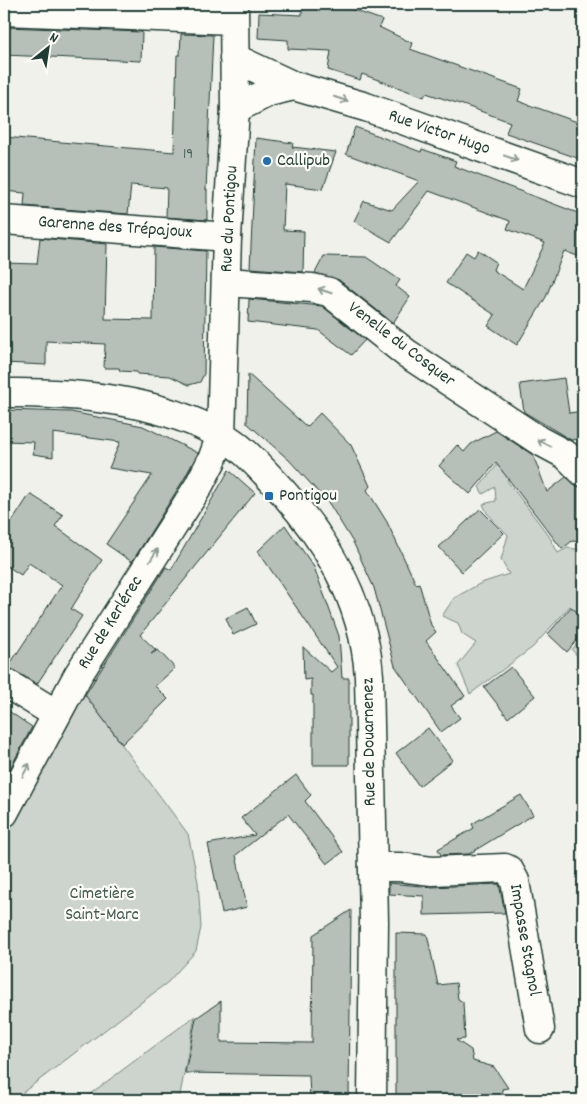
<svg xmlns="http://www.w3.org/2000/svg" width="587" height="1104" viewBox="0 0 587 1104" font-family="Dekko,sans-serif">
<rect width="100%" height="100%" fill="#f0f1eb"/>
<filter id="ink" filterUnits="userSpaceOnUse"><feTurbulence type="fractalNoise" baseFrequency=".02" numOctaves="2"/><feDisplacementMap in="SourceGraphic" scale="10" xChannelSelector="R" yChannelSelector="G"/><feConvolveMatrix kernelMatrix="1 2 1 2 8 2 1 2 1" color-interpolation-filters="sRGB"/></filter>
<g filter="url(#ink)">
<g fill="#cdd3cd" stroke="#768880">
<polygon points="504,457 508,482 549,536 558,553 567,548 583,550 583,617 570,606 533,647 470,694 458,665 476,643 462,634 458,623 442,616 454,598 481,583 509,574 501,560 508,535 487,513 483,504 496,501 495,487 483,494 479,487"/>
<polygon points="583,635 583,685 582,686 578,669 582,661 572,650"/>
<polygon points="83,692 188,834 198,882 201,927 196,951 168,982 13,1100 4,1100 4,837"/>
<polygon points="195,1016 179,1100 162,1096 160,1100 82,1100"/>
</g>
<g fill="#b6bfb8" stroke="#1f3d34">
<polygon points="302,7 345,7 382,20 379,27 412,43 410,49 522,89 518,101 583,124 583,160 506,133 510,122 469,107 426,93 424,97 362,74 360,80 328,70 331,51 288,49 288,40 258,38 259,13 302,15"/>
<polygon points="4,27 142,32 141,61 4,55"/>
<polygon points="181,34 213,35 206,190 207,190 207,220 166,217 167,188 131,185 128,214 24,206 25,193 4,191 4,137 174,152 177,55 180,55"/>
<polygon points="355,127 421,152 422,149 456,161 454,166 583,215 583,258 564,251 546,297 517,345 488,326 495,315 446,283 466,252 474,257 478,250 496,262 493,270 523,289 545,243 507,229 510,221 429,191 391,242 354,221 364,201 392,210 419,181 346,154"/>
<polygon points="256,138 293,143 292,147 336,152 323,189 285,184 283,230 304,231 303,272 250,268"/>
<polygon points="40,238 107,244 105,319 153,320 154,247 206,251 204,374 200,382 189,385 170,376 137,374 137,372 120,371 119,368 104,368 105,344 46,341 46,365 4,363 4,263 37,264"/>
<polygon points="324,256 366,257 400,280 396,286 410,297 393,323 339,280 315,273"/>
<polygon points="249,299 322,306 365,340 351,355 318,330 248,322"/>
<polygon points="248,374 307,427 320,413 351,445 370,486 367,490 387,522 416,584 419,583 431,625 436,632 426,641 465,696 451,706 460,718 441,732 395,666 374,588 354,544 330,505 289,460 247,423"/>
<polygon points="564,378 569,413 583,411 583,438 571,440 524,412 520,384"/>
<polygon points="4,410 71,412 128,423 143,426 198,453 184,479 132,562 106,544 152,475 109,468 120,442 53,433 53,457 33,454 34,442 4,441"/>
<polygon points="496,431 533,455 547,492 566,477 580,487 583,491 583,542 572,541 562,549 496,463 470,494 439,466 457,445 464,452 471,444"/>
<polygon points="229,470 255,493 140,635 156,650 151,654 158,650 175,668 155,686 168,699 122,744 85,695 166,567 171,570"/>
<polygon points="30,494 63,515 55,526 102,560 71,609 82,616 37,684 8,667 62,585 29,563 21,575 4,564 4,534"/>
<polygon points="480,509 504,533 462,572 439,547"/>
<polygon points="285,525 314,567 339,636 342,678 349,678 349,765 313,765 313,695 311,695 311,679 304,680 303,647 331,672 337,667 258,551"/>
<polygon points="248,607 256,624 233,635 226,618"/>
<polygon points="571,607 583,617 583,633 567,652 548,634"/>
<polygon points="511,667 535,696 508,718 484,687"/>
<polygon points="4,708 32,727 4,780"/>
<polygon points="428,728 453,760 419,786 396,753"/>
<polygon points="296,775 311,795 305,801 343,852 327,864 288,814 236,855 247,907 222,913 208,844 255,835 241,818"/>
<polygon points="521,795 533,815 469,854 441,855 438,849 474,828 472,824"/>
<polygon points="389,883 432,887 499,884 505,913 424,915 424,896 389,894"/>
<polygon points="351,910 349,1100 310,1100 309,1075 185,1073 196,1018 221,1001 221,1042 312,1043 313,935"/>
<polygon points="396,933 427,934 438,985 456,983 458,999 463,1002 465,1039 456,1040 471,1050 473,1061 494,1067 508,1088 502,1089 504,1100 396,1100"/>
</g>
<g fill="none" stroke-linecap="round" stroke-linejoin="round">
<defs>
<g id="minor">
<polyline points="4,11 233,20"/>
<polyline points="234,58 294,86 366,107 583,184"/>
<polyline points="235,109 269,92 294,86"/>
<polyline points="4,220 227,237"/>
<polyline points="227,282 312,288 329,292 406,353 538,440 566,455 583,472"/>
<polyline points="4,682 56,714"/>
<polyline points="4,813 78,675 198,487 212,460 221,435"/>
<polyline points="373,867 399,867 432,871 505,868 509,870 515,881 540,1029"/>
</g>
<g id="major">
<path d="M4 393C76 392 157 399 221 435 241 446 257 464 272 480 324 535 364 599 369 676L374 922 372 1100"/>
<polyline points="221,435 227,237 235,109 234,4"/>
</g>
</defs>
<use href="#minor" stroke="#1f3d34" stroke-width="31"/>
<use href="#major" stroke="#1f3d34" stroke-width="31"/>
<use href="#minor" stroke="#fdfcf7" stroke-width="28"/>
<use href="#major" stroke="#fdfcf7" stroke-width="28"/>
</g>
<defs><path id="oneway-shaft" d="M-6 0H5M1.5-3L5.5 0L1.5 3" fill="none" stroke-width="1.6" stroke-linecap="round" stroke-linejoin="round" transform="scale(1.25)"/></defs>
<g stroke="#8e9c96">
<use href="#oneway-shaft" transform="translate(341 99) rotate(18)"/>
<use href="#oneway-shaft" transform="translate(511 158) rotate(19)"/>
<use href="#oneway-shaft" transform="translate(325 291) rotate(-161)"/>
<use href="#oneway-shaft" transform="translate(544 443) rotate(-153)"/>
<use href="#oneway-shaft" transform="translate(154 555) rotate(-57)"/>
<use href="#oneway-shaft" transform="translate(26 770) rotate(-62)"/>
</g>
</g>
<g fill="#1f6fb2" stroke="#fdfcf7" stroke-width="2">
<circle cx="267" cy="161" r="5"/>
<rect x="264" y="491" width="10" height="10" rx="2.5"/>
</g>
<g text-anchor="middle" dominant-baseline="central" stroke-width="4.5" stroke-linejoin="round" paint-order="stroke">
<g font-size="15" fill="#455e55">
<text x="188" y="155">19</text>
</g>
<g font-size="18" fill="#1f3d34" stroke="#fdfcf7">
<text transform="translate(439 133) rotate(19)">Rue Victor Hugo</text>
<text transform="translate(230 219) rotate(-87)">Rue du Pontigou</text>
<text transform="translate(115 228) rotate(4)">Garenne des Trépajoux</text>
<text transform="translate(401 345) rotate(37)">Venelle du Cosquer</text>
<text transform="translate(111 623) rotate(-58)">Rue de Kerlérec</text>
<text transform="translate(370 742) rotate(-91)">Rue de Douarnenez</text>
<text transform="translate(524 940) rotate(80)">Impasse Stagnol</text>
</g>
<g font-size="18" fill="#1f3d34" stroke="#fdfcf7" text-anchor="start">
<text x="277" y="161">Callipub</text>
<text x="279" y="496">Pontigou</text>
</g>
<g font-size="18" fill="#425b53" stroke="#fdfcf7">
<text x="102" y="894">Cimetière<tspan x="102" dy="21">Saint-Marc</tspan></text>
</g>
</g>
<rect width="587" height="1104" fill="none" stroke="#fdfcf7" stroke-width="20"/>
<rect x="10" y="10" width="567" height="1084" fill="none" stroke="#1f3d34" stroke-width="2" filter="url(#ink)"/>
<g transform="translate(48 48) rotate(30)" stroke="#fdfcf7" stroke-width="4" paint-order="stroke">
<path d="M0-4L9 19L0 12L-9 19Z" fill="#1f3d34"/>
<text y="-8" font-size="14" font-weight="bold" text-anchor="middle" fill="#1f3d34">N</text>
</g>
</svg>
